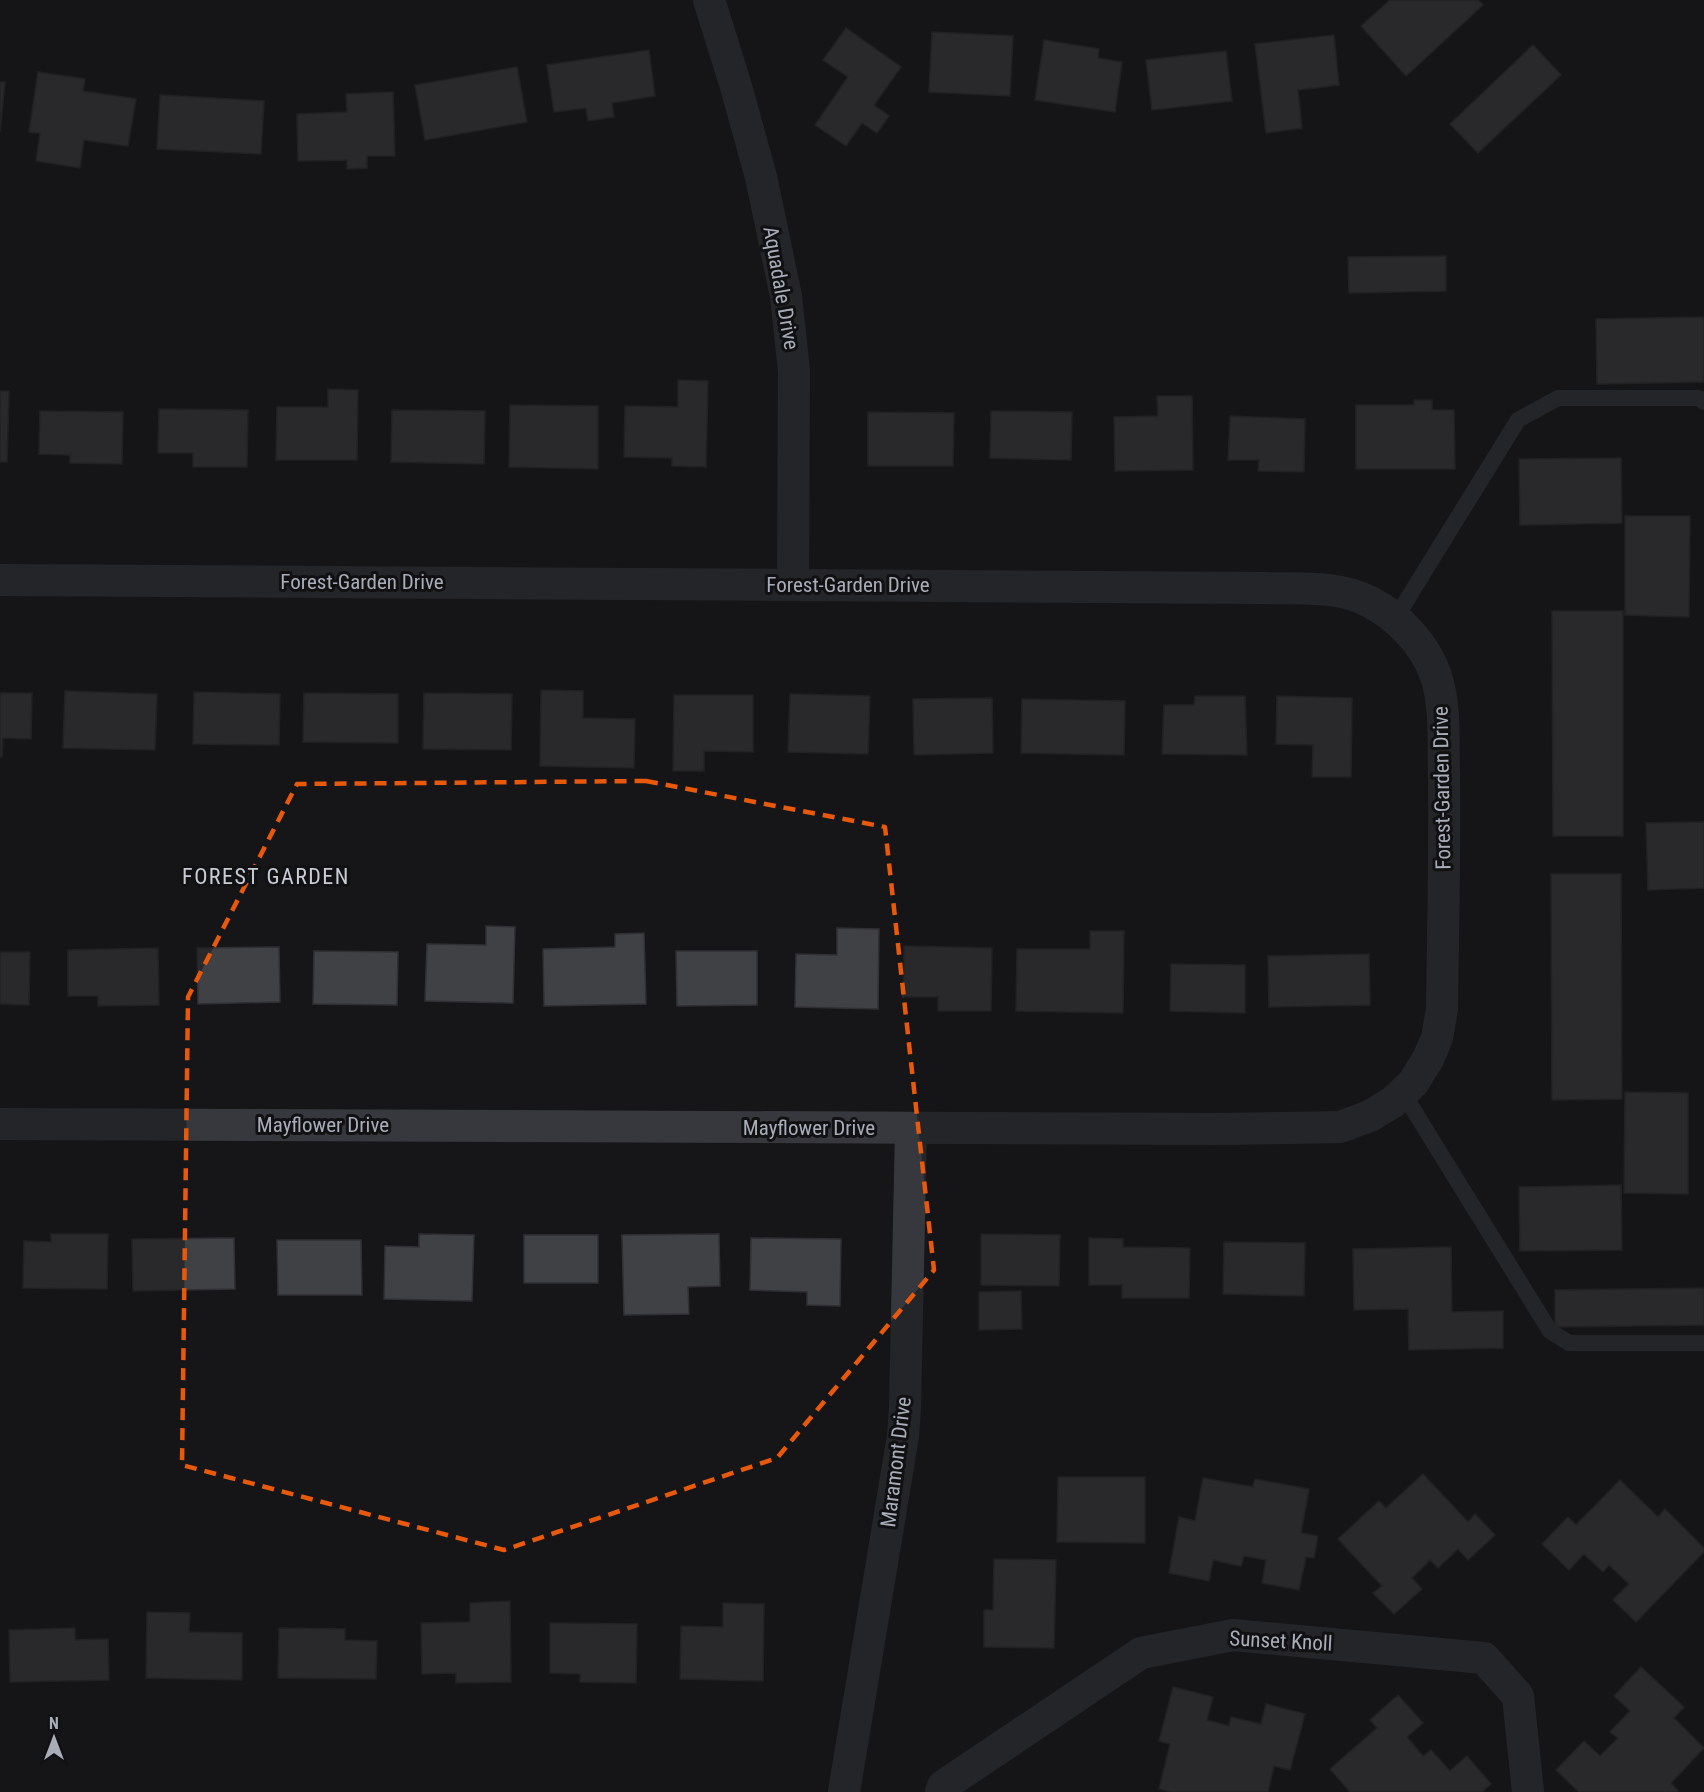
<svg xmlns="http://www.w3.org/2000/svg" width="1704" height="1792" viewBox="0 0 1704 1792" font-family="'Roboto Condensed',sans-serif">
<rect width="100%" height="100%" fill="#161618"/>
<g fill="#404145" stroke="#303034" stroke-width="1.5">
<polygon points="1390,0 1478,0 1483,5 1406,76 1361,26"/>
<polygon points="846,28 901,67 874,105 889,116 877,133 862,123 846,146 815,125 848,77 823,60"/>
<polygon points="932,32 1013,36 1010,96 929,92"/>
<polygon points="1334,35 1339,85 1298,90 1302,128 1266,133 1255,44"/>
<polygon points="1044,40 1099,49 1098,58 1122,62 1115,112 1035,100"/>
<polygon points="1533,45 1561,75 1478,153 1450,124"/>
<polygon points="649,50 655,96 612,103 614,117 588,121 586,108 554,112 547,65"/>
<polygon points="1226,51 1232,101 1152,110 1146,60"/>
<polygon points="517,67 527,122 425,140 415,85"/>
<polygon points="38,72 85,79 83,91 136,99 128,146 84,140 80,168 36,161 40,133 29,132"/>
<polygon points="0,82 5,82 0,132"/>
<polygon points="393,92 395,156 367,156 367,168 347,169 347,160 298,161 297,114 347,112 346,94"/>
<polygon points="160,95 264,101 261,154 157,149"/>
<polygon points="1446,256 1446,291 1349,293 1348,257"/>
<polygon points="1704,317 1704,382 1597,384 1596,319"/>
<polygon points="678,380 708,381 706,467 672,466 672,458 624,457 625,406 678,407"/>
<polygon points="328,389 358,390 357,460 276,460 277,407 328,407"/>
<polygon points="0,391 9,391 7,462 0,462"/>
<polygon points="1157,396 1192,396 1193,470 1115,471 1114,417 1158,416"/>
<polygon points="1414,400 1432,400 1432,410 1454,410 1455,469 1356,469 1356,405 1414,405"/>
<polygon points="510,405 598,406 598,469 509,467"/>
<polygon points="159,409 248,410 247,467 193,467 193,453 158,453"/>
<polygon points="392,410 485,411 484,464 391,462"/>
<polygon points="40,411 123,412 122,464 70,463 70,455 39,454"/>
<polygon points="991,411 1072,412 1071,460 990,458"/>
<polygon points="868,412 954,413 953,466 868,466"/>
<polygon points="1230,416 1305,419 1304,472 1258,471 1259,460 1228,460"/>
<polygon points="1621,458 1622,523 1520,525 1519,459"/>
<polygon points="1625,516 1690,516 1689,617 1625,615"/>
<polygon points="1552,611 1623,611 1623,836 1553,836"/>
<polygon points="541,690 583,691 583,718 635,719 634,768 540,766"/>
<polygon points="65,691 157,694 155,750 63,748"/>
<polygon points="194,692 280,694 279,745 193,744"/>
<polygon points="0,693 32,693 31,739 3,738 2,757 0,757"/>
<polygon points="304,693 398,694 398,743 303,742"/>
<polygon points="424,693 512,694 511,750 423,749"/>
<polygon points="790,694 870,696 868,754 788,752"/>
<polygon points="674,695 753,695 753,752 704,751 704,771 673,771"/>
<polygon points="1195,696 1245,696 1247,755 1162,754 1164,705 1194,705"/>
<polygon points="1277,696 1352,698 1351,777 1312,777 1313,745 1276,744"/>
<polygon points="992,698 993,753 914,755 913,699"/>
<polygon points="1022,699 1125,701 1124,755 1021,753"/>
<polygon points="1704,822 1704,888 1648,890 1646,823"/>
<polygon points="1551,874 1621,874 1622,1099 1552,1100"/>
<polygon points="486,926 515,927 513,1003 425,1001 427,944 486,945"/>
<polygon points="837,928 879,929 878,1009 795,1007 796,954 837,955"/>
<polygon points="1090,931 1124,931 1123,1013 1016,1011 1017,949 1090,949"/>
<polygon points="644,933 646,1004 544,1006 543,949 615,947 615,934"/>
<polygon points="904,946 992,948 991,1011 938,1011 938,997 903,997"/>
<polygon points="279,947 280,1002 198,1004 197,948"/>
<polygon points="158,948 159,1005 98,1006 98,996 68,996 68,950"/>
<polygon points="314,951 398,952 397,1005 313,1004"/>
<polygon points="676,951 757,951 757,1005 677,1006"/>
<polygon points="0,952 30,952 29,1005 0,1004"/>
<polygon points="1369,954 1370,1005 1269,1007 1268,956"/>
<polygon points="1171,964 1245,965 1245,1013 1170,1011"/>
<polygon points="1625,1092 1688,1093 1688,1194 1624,1193"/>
<polygon points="1621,1185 1622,1250 1520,1251 1519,1187"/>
<polygon points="51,1234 108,1234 107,1289 23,1288 24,1241 51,1242"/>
<polygon points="419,1234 474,1235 472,1301 384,1299 385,1246 419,1247"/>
<polygon points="719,1234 720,1286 688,1287 689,1314 624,1315 622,1235"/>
<polygon points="981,1234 1060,1235 1059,1286 981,1285"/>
<rect x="524" y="1235" width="74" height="48"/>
<polygon points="234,1238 235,1289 133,1291 132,1239"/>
<polygon points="751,1238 841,1239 840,1306 807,1305 807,1292 750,1290"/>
<polygon points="1089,1238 1123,1239 1123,1247 1190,1248 1189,1298 1122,1298 1122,1285 1089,1285"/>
<polygon points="277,1240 361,1240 362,1295 278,1295"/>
<polygon points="1224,1242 1305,1243 1304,1296 1223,1294"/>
<polygon points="1451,1247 1452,1312 1503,1311 1503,1348 1409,1350 1408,1309 1354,1310 1353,1249"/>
<polygon points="1704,1288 1704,1325 1555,1327 1555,1290"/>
<polygon points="1021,1291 1022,1329 979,1330 979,1292"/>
<polygon points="1423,1474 1468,1522 1475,1514 1495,1535 1468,1560 1458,1549 1438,1568 1430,1560 1412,1578 1422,1589 1394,1614 1373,1593 1382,1586 1338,1539 1379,1501 1386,1508"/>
<polygon points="1058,1477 1145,1477 1145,1543 1057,1542"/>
<polygon points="1203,1478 1253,1487 1255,1479 1309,1489 1301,1533 1318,1536 1314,1558 1306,1557 1299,1590 1262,1583 1266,1560 1244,1556 1241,1566 1213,1560 1209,1581 1169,1573 1179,1517 1195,1521"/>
<polygon points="1620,1480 1658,1517 1665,1509 1704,1548 1704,1552 1636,1622 1613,1600 1629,1584 1609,1565 1603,1572 1584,1554 1569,1570 1542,1544 1568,1517 1576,1525"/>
<polygon points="994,1559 1056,1560 1054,1648 984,1647 984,1610 993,1610"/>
<polygon points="510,1601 511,1682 456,1683 456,1673 422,1674 421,1623 470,1622 470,1603"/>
<polygon points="723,1603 764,1604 763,1681 680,1679 681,1626 723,1627"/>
<polygon points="147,1612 190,1613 189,1632 242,1633 242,1680 146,1678"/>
<polygon points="550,1623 637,1624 636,1683 580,1682 580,1674 550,1673"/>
<polygon points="75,1628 75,1640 108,1639 109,1680 10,1682 9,1630"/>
<polygon points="279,1628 345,1629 345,1640 377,1641 376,1679 278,1678"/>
<polygon points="1641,1667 1684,1707 1674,1718 1704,1748 1671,1783 1678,1791 1677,1792 1579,1792 1556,1770 1584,1741 1600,1756 1618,1738 1610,1732 1630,1711 1614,1696"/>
<polygon points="1173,1687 1213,1697 1207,1720 1229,1726 1231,1717 1261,1724 1266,1704 1305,1714 1290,1770 1274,1766 1268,1792 1171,1792 1159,1789 1170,1744 1159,1741"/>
<polygon points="1398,1695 1423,1723 1407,1737 1423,1756 1431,1750 1450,1771 1467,1756 1491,1784 1482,1792 1350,1792 1330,1769 1377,1728 1370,1720"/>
</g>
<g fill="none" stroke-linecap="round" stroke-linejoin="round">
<g stroke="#37383d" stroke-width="16">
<polyline points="1395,619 1518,420 1558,398 1699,398 1704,402"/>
<polyline points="1403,1093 1550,1331 1569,1343 1704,1343"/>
</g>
<g stroke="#37383d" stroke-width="32">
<polyline points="709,0 735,83 761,177 786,296 794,371 793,584"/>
<path d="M0 580 1263 588C1298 589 1338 585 1370 602 1399 617 1425 644 1436 676 1446 707 1443 743 1444 775 1445 853 1443 931 1442 1009L1437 1038 1428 1059 1413 1083 1393 1102 1370 1116 1340 1127 1222 1129 0 1124"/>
<polyline points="844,1792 903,1436 905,1408 911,1128"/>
<polyline points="941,1792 943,1786 1141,1653 1233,1635 1484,1658 1518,1696 1528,1792"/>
</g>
</g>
<path d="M0 0H1704V1792H0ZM646 781 885 827 934 1270 777 1458 504 1550 182 1465 188 997 297 784Z" fill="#161618" fill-opacity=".55" fill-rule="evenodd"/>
<path fill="none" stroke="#e8590c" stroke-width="4.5" stroke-dasharray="12 8" stroke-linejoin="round" d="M646 781 885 827 934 1270 777 1458 504 1550 182 1465 188 997 297 784Z"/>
<g text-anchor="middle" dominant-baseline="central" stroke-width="6" stroke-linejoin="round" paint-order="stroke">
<g font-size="21" fill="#a8adb8" stroke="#111113">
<text transform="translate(781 288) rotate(80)">Aquadale Drive</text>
<text x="362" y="582">Forest-Garden Drive</text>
<text x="848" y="585">Forest-Garden Drive</text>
<text transform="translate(1442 788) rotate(-91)">Forest-Garden Drive</text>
<text x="323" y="1125">Mayflower Drive</text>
<text x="809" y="1128">Mayflower Drive</text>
<text transform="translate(896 1462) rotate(-83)">Maramont Drive</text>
<text transform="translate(1281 1641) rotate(3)">Sunset Knoll</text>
</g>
<g font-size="22" letter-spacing="1.5" fill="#c9ccd4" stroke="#111113">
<text x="266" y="876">FOREST GARDEN</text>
</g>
</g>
<g transform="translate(54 1738)" stroke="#111113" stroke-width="4.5" paint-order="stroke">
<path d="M0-4.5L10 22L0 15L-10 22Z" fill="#a8adb8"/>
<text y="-9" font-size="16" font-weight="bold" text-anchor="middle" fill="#a8adb8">N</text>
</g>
</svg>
